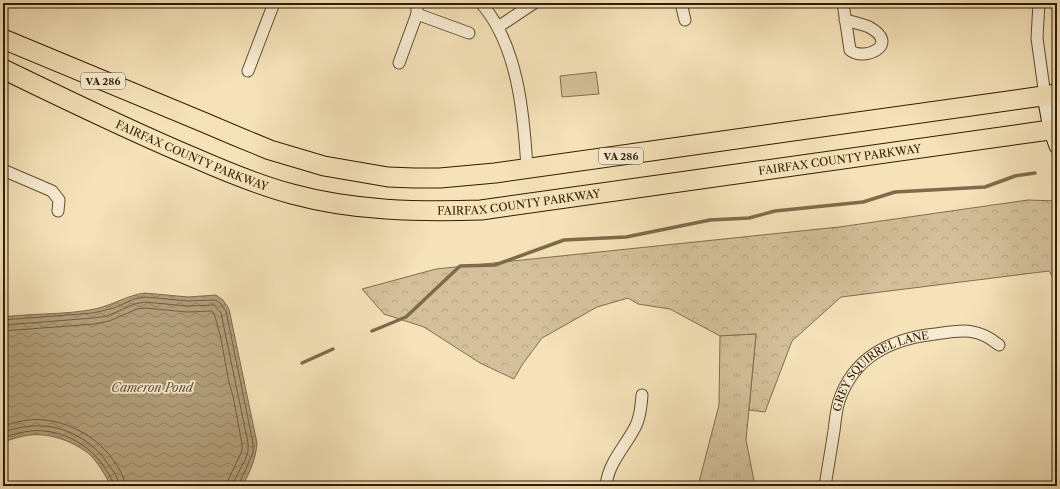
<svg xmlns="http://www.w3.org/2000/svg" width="1060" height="489" viewBox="0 0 1060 489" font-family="'Libre Caslon Text',serif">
<defs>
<pattern id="forest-crowns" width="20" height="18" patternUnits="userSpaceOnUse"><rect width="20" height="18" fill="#d3c09a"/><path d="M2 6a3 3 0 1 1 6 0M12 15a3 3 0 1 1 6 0" fill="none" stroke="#b5a483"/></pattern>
<pattern id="park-tufts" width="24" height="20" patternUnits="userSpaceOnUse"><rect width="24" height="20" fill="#d3c09a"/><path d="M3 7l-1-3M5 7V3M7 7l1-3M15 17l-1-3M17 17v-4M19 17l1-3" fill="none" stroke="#b5a483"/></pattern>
<pattern id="water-waves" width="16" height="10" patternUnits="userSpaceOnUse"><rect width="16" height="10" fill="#b29f7b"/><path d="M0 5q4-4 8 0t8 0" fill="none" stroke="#918163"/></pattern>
</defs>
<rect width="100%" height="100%" fill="#f5e2b9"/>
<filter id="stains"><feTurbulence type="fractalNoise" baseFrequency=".005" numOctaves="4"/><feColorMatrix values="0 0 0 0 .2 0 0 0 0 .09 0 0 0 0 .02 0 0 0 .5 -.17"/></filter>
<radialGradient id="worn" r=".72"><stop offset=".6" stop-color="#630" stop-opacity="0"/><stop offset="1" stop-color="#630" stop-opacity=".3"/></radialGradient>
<polygon fill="url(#forest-crowns)" stroke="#816e4f" points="1028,200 1057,201 1057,284 1049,271 841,297 792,341 765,412 749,410 756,334 720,336 670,309 638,304 628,298 597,307 542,338 522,365 514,379 480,363 424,327 384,314 362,289 436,269 839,227"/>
<polygon fill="url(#park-tufts)" stroke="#816e4f" points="756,334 746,440 755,486 698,486 719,405 720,336"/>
<polygon fill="#d3c09a" stroke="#816e4f" points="596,72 599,94 562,97 560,76"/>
<path fill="url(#water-waves)" stroke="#7e6b4b" d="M145 293 188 297 216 295 223 300 229 309 257 443C256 458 250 473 242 486H111C105 475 98 462 88 453 72 441 50 433 30 435 21 436 12 439 3 442V317C34 313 65 315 95 309 113 305 128 295 145 293Z"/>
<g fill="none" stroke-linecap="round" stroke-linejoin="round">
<g stroke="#705e40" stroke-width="1">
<polyline points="3,320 93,313 114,308 134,299 145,297 188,301 215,300 220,303 226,311 253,443 253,453 238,486"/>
<polyline points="3,325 94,318 107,316 135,304 145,302 187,306 214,305 221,313 248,443 248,452 245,460 234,481 233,486"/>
<polyline points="3,331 95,324 109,321 137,309 146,308 187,312 212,311 215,316 221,339 229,383 233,396 242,444 242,451 229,478 227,486"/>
<path d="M3 426C16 422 31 418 45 420 72 423 99 439 114 461 119 469 125 477 125 486"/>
<path d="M3 432C16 428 29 425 43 426 68 427 95 443 108 464 113 471 119 478 119 486"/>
<path d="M3 437C12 435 21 432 30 431 58 428 89 443 104 467 108 473 113 479 114 486"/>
</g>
<g stroke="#7e6b4b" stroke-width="3.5">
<polyline points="372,331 406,317 460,266 495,265 564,240 626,237 710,220 749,218 775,211 863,202 895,192 985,187 1015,176 1035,173"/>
<polyline points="302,363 333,349"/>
</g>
<defs>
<g id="street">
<path d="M481 3C518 45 524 115 527 169"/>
<polyline points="681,3 685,20"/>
<path d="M843 3 850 50C863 62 902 45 869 27 862 24 853 22 845 20"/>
<polyline points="1039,3 1037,38 1045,96"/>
<polyline points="417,14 469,33"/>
<polyline points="498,27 534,3"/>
<polyline points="399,63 417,14 417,3"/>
<polyline points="248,71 274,3"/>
<polyline points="3,170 52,191 59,200 58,211"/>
<path d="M606 486C608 464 623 449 633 431 640 420 641 407 642 395"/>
<path id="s1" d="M825 486C828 468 831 450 834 431 835 422 836 411 839 401 854 356 891 339 935 334 962 330 977 327 999 345"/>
</g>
<polyline id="secondary" points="1045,96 1051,129 1057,146"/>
<g id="highway">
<polyline points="3,39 203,122 236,136 270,150 324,166 388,177 414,178 440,178 495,173 1057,94"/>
<path id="s2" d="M3 69C67 100 130 131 195 158 227 172 258 185 292 194 354 211 418 212 481 210L1057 129"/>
</g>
</defs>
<use href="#street" stroke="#604e31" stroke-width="13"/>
<use href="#secondary" stroke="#2f1c04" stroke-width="17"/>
<use href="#highway" stroke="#2f1c04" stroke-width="21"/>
<use href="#street" stroke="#f8ecd2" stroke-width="11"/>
<use href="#secondary" stroke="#f8ecd2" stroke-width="15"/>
<use href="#highway" stroke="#f5e2b9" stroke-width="19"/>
</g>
<g text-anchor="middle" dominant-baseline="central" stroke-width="3.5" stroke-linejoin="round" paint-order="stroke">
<g fill="#f8ecd2" stroke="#6b5a42" stroke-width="1">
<rect x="81" y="73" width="44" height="16" rx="3"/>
<rect x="599" y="148" width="44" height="16" rx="3"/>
</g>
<g font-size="10" font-weight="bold" fill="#2f1c04">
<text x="103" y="81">VA 286</text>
<text x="621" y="156">VA 286</text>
</g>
<g font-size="11" fill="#2f1c04" stroke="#f8ecd2">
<text stroke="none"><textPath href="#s2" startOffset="208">FAIRFAX COUNTY PARKWAY</textPath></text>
<text stroke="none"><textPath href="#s2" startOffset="868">FAIRFAX COUNTY PARKWAY</textPath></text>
<text stroke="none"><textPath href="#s2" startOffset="544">FAIRFAX COUNTY PARKWAY</textPath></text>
<text stroke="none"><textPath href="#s1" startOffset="140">GREY SQUIRREL LANE</textPath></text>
</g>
<g font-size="12" font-style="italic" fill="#635034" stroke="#f8ecd2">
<text x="152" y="387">Cameron Pond</text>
</g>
</g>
<rect width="1060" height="489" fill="none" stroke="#f5e2b9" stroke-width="16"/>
<rect x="4" y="4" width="1052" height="481" fill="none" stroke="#2f1c04" stroke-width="2"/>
<rect x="8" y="8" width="1044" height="473" fill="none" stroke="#2f1c04"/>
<rect width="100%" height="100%" filter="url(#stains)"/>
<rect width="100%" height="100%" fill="url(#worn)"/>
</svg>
